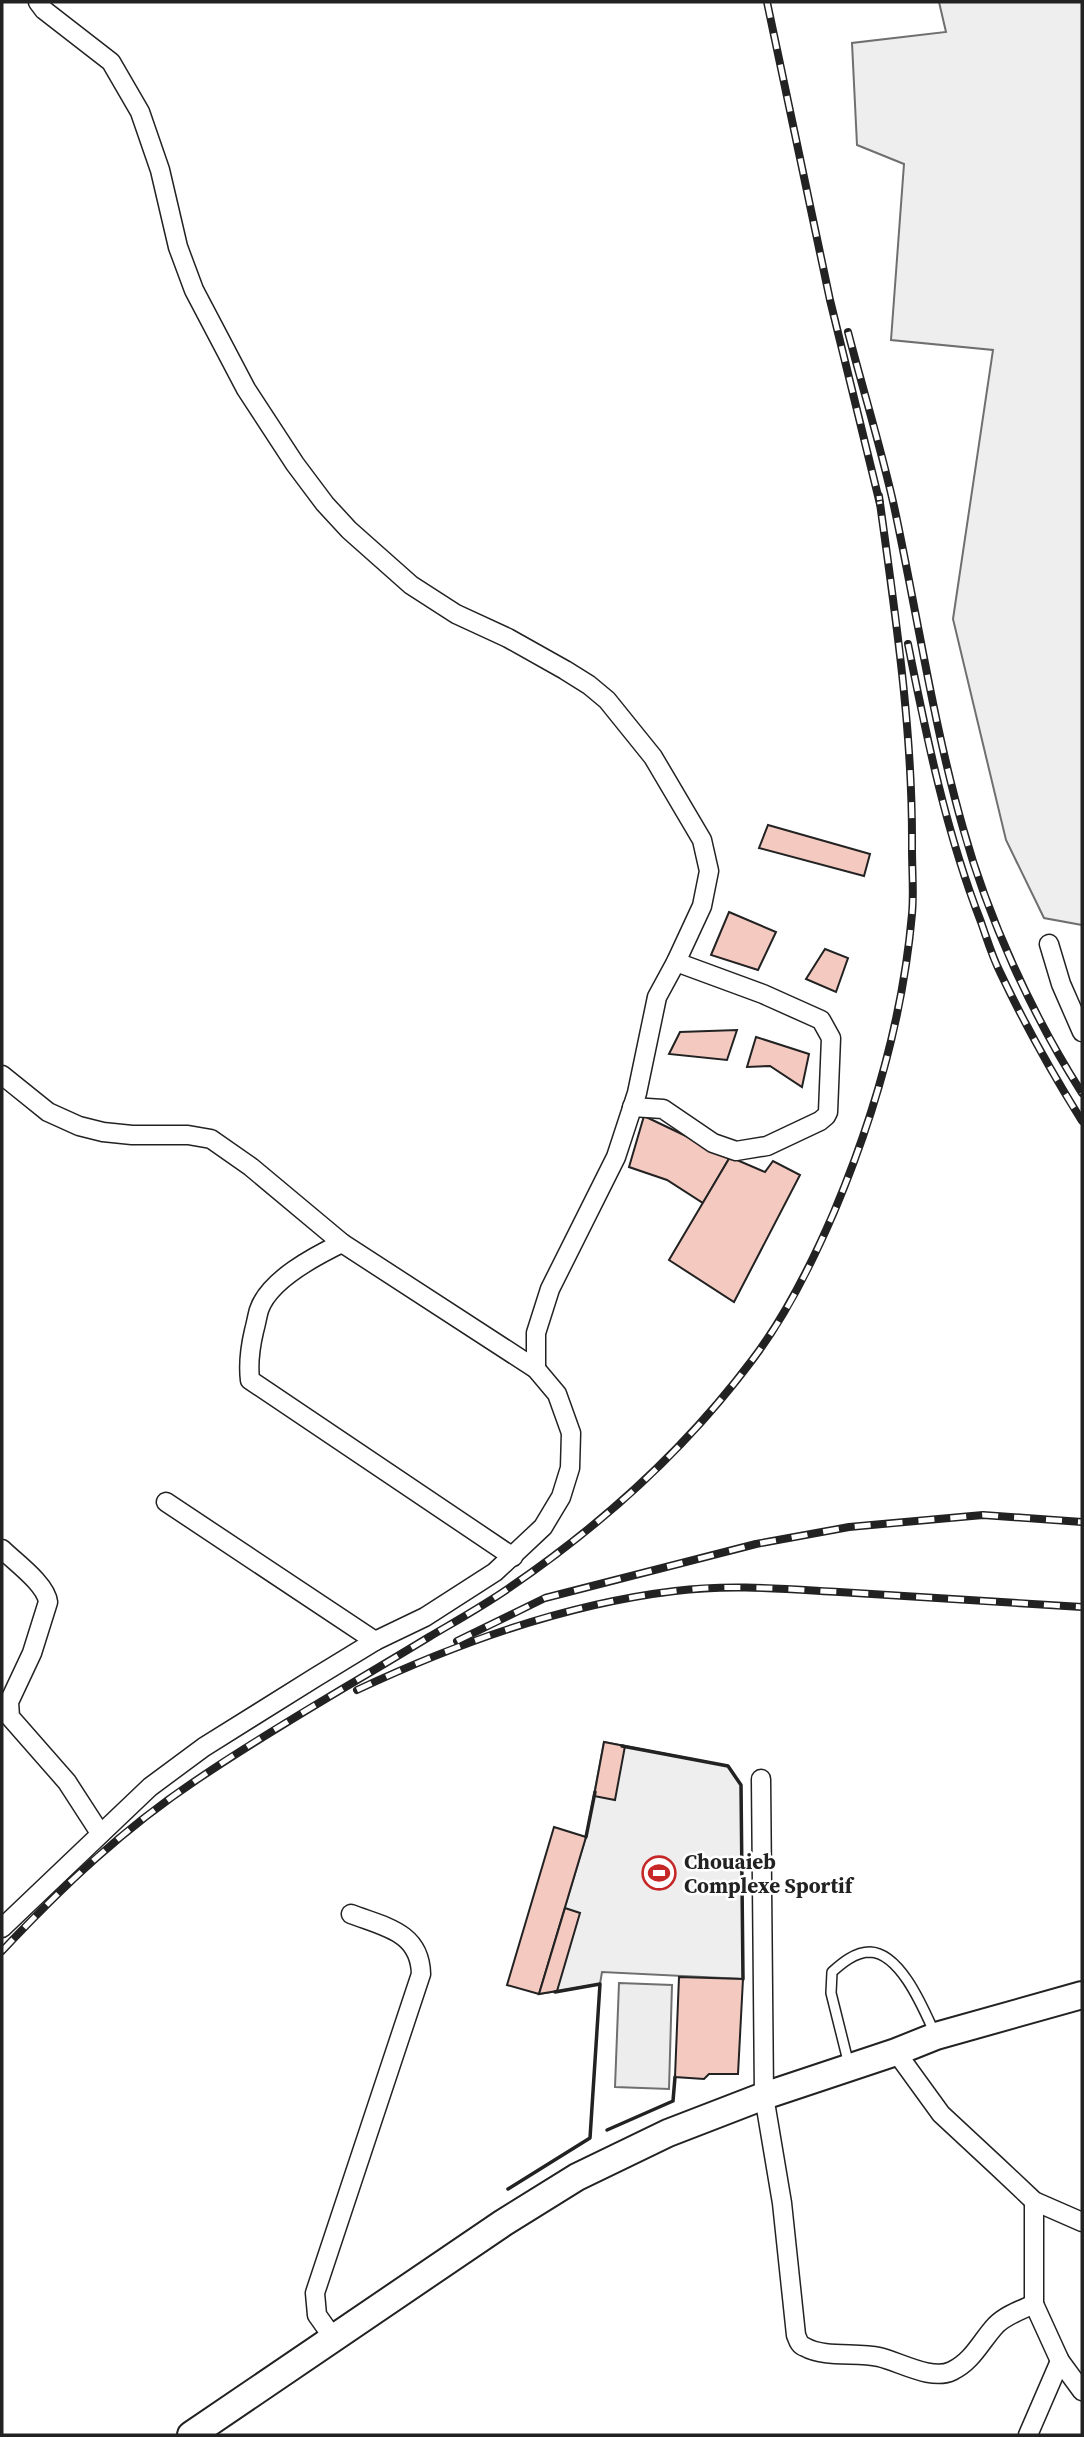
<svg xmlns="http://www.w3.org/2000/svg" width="1084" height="2437" viewBox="0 0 1084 2437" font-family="'Source Serif 4',serif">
<rect width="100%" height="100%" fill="#fff"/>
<g fill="#eee" stroke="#6f6f6f" stroke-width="2">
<polygon points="939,2 1082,2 1082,925 1044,918 1006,840 953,619 993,350 891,340 904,164 857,145 852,43 946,32"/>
<polygon points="604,1742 728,1766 741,1785 743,1979 602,1972 600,1984 539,1994 586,1837"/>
</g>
<polygon fill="#ededed" stroke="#6f6f6f" stroke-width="2" points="619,1983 672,1985 669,2089 615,2087"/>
<g fill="#f3c9c0" stroke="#222" stroke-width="2">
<polygon points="768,825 870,854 864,876 759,848"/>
<polygon points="729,912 776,932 758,970 711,955"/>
<polygon points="825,949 848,958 836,992 806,979"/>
<polygon points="737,1030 727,1060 669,1054 680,1032"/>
<polygon points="756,1037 809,1054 802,1087 770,1066 747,1067"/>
<polygon points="644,1116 730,1157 703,1203 667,1180 629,1167"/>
<polygon points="730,1157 765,1172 773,1161 800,1175 734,1302 669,1260"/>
<polygon points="604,1742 625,1746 615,1800 594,1796"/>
<polygon points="554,1827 586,1837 539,1994 507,1985"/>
<polygon points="565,1908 580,1913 557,1991 539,1994"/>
<polygon points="679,1977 743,1979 738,2074 709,2074 704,2079 675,2077"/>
</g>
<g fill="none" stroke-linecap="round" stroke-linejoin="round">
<defs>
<path id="lane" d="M849 2065 831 1993 832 1972C842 1963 855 1952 870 1952 901 1953 924 2010 935 2034"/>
<g id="street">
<polyline points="38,2 44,10 111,62 140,112 160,170 178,247 194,290 246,389 295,464 325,504 349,530 411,585 456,614 508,638 565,670 589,685 607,700 653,757 702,840 709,871 702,906 676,962 657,997 637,1093 616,1157 550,1289 536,1333 536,1369"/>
<polyline points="1049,944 1061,984 1082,1032"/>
<polyline points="2,1075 48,1112 79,1126 103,1132 132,1135 188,1135 211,1139 251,1167 342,1243 536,1369 557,1394 571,1433 570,1468 561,1497 543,1527 495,1572 425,1617 375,1641 316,1677 204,1747 150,1787 2,1928"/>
<polyline points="632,1107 663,1109 713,1143 736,1151 767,1146 820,1121 826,1116 828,1112 831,1038 821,1020 763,994 676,962"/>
<path d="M342 1243C315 1256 269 1280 259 1310 257 1317 256 1324 254 1331 250 1348 248 1363 250 1380L513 1557"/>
<polyline points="166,1502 375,1641"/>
<path d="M2 1549C15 1562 46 1584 48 1602L32 1653 9 1702 10 1717 67 1782 100 1833"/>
<path d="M761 1779 764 2096 782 2203 796 2335C798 2340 799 2345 805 2347 824 2358 857 2352 879 2357 900 2362 932 2381 952 2371 973 2361 981 2341 996 2325 1006 2315 1021 2310 1034 2304"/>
<polyline points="896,2052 941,2114 998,2167 1034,2201 1082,2222"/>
<polyline points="1034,2201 1034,2304 1060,2361 1082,2391"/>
<path d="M334 2339 317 2315 315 2293 421 1974C420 1932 385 1927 351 1914"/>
<polyline points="1028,2435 1060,2361"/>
</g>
<polyline id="secondary" points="191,2435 503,2223 577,2177 668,2133 764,2096 896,2052 936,2036 1082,1995"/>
</defs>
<use href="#lane" stroke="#222" stroke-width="12"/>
<use href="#street" stroke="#222" stroke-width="21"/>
<use href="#secondary" stroke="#222" stroke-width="30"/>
<use href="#lane" stroke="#fff" stroke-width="9"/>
<use href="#street" stroke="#fff" stroke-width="18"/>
<use href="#secondary" stroke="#fff" stroke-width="26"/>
<defs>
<g id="rail">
<polyline points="767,2 830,300 880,504"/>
<path d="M848 332C863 390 881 448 894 506 917 613 933 723 963 828 988 918 1032 1015 1082 1093"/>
<path d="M908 644C927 739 946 832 981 922 987 939 992 956 1000 972 1024 1023 1052 1073 1082 1121"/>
<polyline points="457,1641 545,1598 756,1544 849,1527 983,1515 1082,1522"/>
<path d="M357 1690C457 1643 565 1604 675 1591 729 1584 785 1589 839 1592 920 1597 1001 1602 1082 1607"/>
<path d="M2 1951C63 1886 123 1829 198 1779 273 1728 352 1684 429 1637 456 1621 483 1606 509 1588 603 1524 685 1450 753 1359 787 1314 812 1263 834 1212 874 1117 903 1017 912 914 914 893 912 871 912 849 913 730 895 613 879 496"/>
</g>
</defs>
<use href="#rail" stroke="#222" stroke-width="8"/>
<use href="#rail" stroke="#fff" stroke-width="5" stroke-dasharray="16" stroke-linecap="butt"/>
<g stroke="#222" stroke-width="3.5">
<polyline points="622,1746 728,1766 741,1785 743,1979"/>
<polyline points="586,1837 595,1792"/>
<polyline points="607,2130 673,2101 675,2077"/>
<polyline points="508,2189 590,2138 600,1984 555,1992"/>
</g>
</g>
<defs>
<symbol id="stadium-ring" viewBox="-11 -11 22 22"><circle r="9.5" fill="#fff" stroke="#c62828" stroke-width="1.5"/><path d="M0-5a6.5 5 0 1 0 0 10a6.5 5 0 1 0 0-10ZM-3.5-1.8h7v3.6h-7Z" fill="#c62828"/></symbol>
</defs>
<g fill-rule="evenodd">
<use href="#stadium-ring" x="640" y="1854" width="38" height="38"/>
</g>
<g text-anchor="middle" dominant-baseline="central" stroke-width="5" stroke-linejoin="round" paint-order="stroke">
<g font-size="21" font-weight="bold" fill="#222" stroke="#fff" text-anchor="start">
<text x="684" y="1861">Chouaieb<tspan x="684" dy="24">Complexe Sportif</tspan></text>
</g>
</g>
<rect width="1084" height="2437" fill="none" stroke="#222222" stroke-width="7"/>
</svg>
